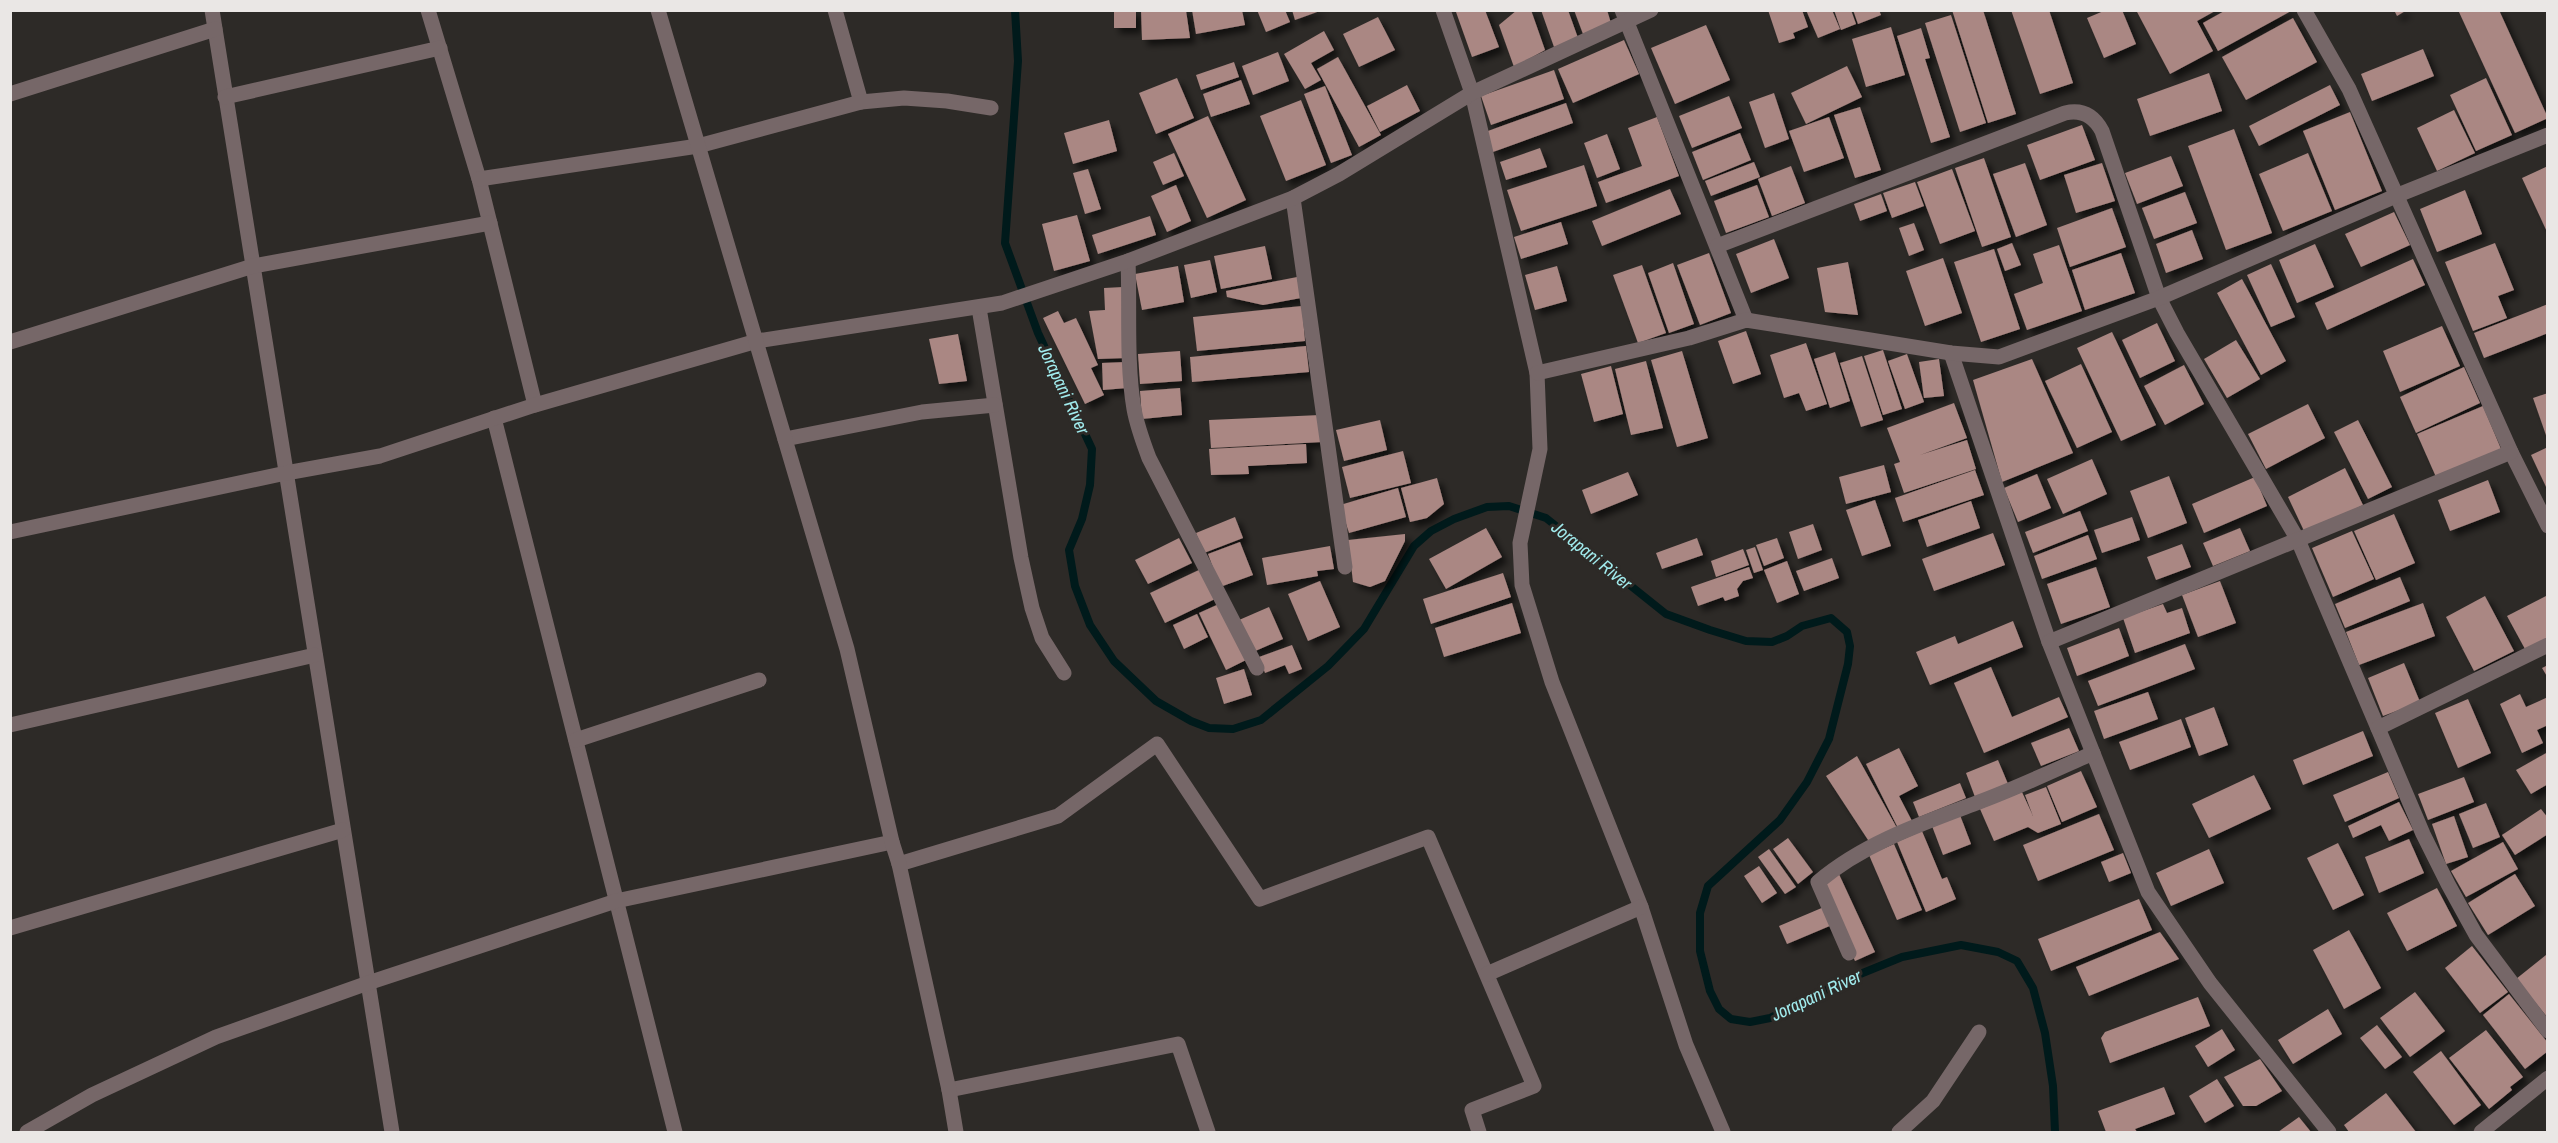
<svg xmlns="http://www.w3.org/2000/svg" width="2558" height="1143" viewBox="0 0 2558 1143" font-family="'Archivo Narrow',sans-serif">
<defs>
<filter id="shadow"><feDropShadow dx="5.5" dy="5.5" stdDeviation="3" flood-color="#0009"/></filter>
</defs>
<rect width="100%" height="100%" fill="#2d2a27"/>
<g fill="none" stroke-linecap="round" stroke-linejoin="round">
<polyline stroke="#001a1b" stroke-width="8" points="1015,10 1018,61 1005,243 1038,333 1092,449 1090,485 1082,519 1069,550 1075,586 1090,625 1114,661 1156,701 1191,721 1209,728 1233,729 1261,720 1328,666 1364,629 1414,546 1431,531 1454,519 1487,507 1509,506 1546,518 1666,614 1710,630 1746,641 1772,642 1787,636 1802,626 1831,618 1847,632 1850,646 1848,664 1829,739 1807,782 1780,820 1708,886 1700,913 1700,951 1710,991 1719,1009 1731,1019 1750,1022 1770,1018 1843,981 1902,957 1961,945 1998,952 2017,961 2033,988 2045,1033 2053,1086 2055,1132"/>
</g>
<g fill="#aa8783" filter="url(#shadow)">
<rect x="1114" y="10" width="22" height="18"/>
<polygon points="1141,10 1186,10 1190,38 1142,40"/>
<polygon points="1192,10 1242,10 1245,25 1196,34"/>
<polygon points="1257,10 1285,10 1290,22 1266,32"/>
<polygon points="1292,10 1320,10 1320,11 1295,20"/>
<polygon points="1461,10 1485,10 1499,47 1472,57 1456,12"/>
<polygon points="1517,10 1531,10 1545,50 1514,67 1499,25"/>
<polygon points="1541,10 1568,10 1578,38 1554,47"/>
<polygon points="1574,10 1607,10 1611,23 1583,34"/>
<polygon points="1768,10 1802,10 1808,27 1793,33 1795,38 1779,43"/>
<polygon points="1806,10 1832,10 1840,29 1818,38"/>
<polygon points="1834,10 1851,10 1856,24 1841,30"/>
<polygon points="1853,10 1879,10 1881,15 1858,24"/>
<polygon points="1952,10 1983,10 2016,114 1988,123"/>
<polygon points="2011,10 2049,10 2073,83 2040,94"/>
<polygon points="2106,10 2122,10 2136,44 2104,58 2087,18"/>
<polygon points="2136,10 2217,10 2197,21 2213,51 2170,74"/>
<polygon points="2226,10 2293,10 2218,51 2203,23"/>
<polygon points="2394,10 2407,10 2397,16"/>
<polygon points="2461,10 2499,10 2548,118 2515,133 2459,12"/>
<polygon points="1951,15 1986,123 1960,132 1925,23"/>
<polygon points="1378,17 1395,50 1359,67 1343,34"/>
<polygon points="2293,18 2317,62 2246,100 2222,57"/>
<polygon points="1706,25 1730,80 1675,104 1651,48"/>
<polygon points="1891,27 1905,75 1866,87 1852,39"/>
<polygon points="1921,28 1930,58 1925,59 1950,137 1931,143 1897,36"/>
<polygon points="1324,31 1334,50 1311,63 1321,80 1305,89 1284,54"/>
<polygon points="1624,40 1639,74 1573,103 1558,69"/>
<polygon points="2423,49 2434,76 2372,101 2361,74"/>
<polygon points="1278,52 1289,81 1253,95 1242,66"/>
<polygon points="1338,57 1381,135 1359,147 1317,69"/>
<polygon points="1234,62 1239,77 1201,90 1196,75"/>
<polygon points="1847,66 1862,97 1806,124 1791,93"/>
<polygon points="1554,70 1564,99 1491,125 1481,96"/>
<polygon points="2209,73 2222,111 2150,136 2137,99"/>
<polygon points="1177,78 1194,118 1156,134 1139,93"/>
<polygon points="2486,78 2512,135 2476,151 2450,95"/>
<polygon points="1241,80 1250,104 1211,117 1203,94"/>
<polygon points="1407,85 1420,111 1380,132 1367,106"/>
<polygon points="2330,85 2340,105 2259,146 2249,126"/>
<polygon points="1325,86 1352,155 1331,163 1304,94"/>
<polygon points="1774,93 1789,139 1765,148 1749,102"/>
<polygon points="1729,96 1742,128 1692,148 1679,116"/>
<polygon points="1301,100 1326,165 1286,181 1260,116"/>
<polygon points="1566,103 1573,123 1493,152 1485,132"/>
<polygon points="1860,107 1881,170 1855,178 1834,115"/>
<polygon points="2454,110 2475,153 2437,171 2417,128"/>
<polygon points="2350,112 2382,191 2335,210 2303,131"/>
<polygon points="1208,116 1246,200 1207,218 1168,134"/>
<polygon points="1657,117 1679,176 1606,203 1598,182 1642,166 1628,128"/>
<polygon points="1829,117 1844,158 1804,172 1789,131"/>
<polygon points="1109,120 1117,151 1073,164 1064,133"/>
<polygon points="2082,125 2095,160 2040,180 2027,145"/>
<polygon points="2234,129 2272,233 2226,250 2188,146"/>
<polygon points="1740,133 1751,160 1703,180 1692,152"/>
<polygon points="1607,134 1620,169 1597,178 1584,143"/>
<polygon points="1540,148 1547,167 1506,180 1500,162"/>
<polygon points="1174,153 1184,176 1163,185 1153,162"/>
<polygon points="2308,153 2332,211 2283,231 2259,174"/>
<polygon points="2171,156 2183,186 2137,204 2125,173"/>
<polygon points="1984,158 2011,237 1982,247 1955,168"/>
<polygon points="1754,162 1760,177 1711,196 1705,181"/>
<polygon points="2025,163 2047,225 2016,237 1993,174"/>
<polygon points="2102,163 2115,201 2076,213 2064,175"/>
<polygon points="1584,165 1597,206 1521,231 1507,190"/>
<polygon points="1791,166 1805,203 1772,216 1758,179"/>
<polygon points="2548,166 2548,234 2522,178"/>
<polygon points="1088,169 1101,209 1085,214 1073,173"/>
<polygon points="1952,169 1975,231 1940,244 1917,182"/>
<polygon points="1915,182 1924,206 1892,218 1883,193"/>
<polygon points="1176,185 1191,221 1167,232 1151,196"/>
<polygon points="1757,185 1769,217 1726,233 1714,201"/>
<polygon points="1670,189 1681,214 1602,246 1592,221"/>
<polygon points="2465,190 2482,234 2437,252 2420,209"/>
<polygon points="2185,192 2197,223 2154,239 2142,208"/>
<polygon points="1881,194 1887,211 1860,221 1854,204"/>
<polygon points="2112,208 2126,247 2070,267 2057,228"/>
<polygon points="2394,212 2410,245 2361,267 2345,234"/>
<polygon points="1077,215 1090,261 1054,271 1042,224"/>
<polygon points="1150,216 1156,235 1098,254 1092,235"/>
<polygon points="1561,222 1568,244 1521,259 1514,237"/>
<polygon points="1914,223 1924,250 1909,256 1899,228"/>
<polygon points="2192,230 2203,259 2166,273 2156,244"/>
<polygon points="1774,239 1789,278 1751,293 1736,254"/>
<polygon points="2012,243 2021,265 2005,271 1997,249"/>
<polygon points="2495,243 2514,290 2498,296 2507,318 2473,331 2445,262"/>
<polygon points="2315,244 2334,287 2297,303 2279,260"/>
<polygon points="2059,245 2082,311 2027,330 2014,294 2043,283 2033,254"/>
<polygon points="1265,246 1272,279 1221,289 1214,256"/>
<polygon points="1994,249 2020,329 1981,342 1954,262"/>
<polygon points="1709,253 1731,313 1700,325 1677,265"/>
<polygon points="2121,253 2135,293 2085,310 2072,270"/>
<polygon points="1943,258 1962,313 1925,326 1906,271"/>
<polygon points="2413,259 2425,285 2327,330 2315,303"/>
<polygon points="1210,260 1217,292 1191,298 1184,265"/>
<polygon points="1848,262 1858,315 1825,312 1817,268"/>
<polygon points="1673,263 1694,324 1669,333 1648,273"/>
<polygon points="2271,264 2295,317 2271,327 2247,275"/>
<polygon points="1642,265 1666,333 1638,343 1613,275"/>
<polygon points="1178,266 1184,302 1142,310 1135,274"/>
<polygon points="1557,266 1567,301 1535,310 1525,275"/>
<polygon points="1297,277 1301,298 1263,305 1227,297 1226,291"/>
<polygon points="2242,279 2286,361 2261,375 2217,293"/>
<polygon points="1123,287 1126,358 1098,359 1089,311 1105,310 1104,288"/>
<polygon points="2548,304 2548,333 2484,358 2474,333"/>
<polygon points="1302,306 1305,341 1197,351 1193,317"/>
<polygon points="1058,311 1064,323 1076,318 1098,365 1091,368 1104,395 1085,404 1043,318"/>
<polygon points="2157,323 2175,361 2140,378 2122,340"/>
<polygon points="2442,326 2460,366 2400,392 2383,351"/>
<polygon points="1746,331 1761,374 1733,384 1718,341"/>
<polygon points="2112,332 2156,425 2121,441 2077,348"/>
<polygon points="958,334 967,381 939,384 929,339"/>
<polygon points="2236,340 2260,379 2227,398 2204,359"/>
<polygon points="1806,343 1827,404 1806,411 1799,393 1784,398 1770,355"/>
<polygon points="1306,346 1309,372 1192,382 1190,357"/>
<polygon points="1883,350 1902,409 1883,415 1864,356"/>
<polygon points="1180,351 1182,381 1140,384 1138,354"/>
<polygon points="1682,351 1708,438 1677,447 1651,360"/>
<polygon points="1835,352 1850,401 1830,408 1814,359"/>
<polygon points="1907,354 1924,402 1905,409 1888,361"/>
<polygon points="1862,356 1883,420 1861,427 1840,363"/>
<polygon points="1939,359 1944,396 1924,398 1919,362"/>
<polygon points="2032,359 2073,453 2002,482 1973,380"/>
<polygon points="1646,361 1663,428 1631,435 1615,369"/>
<polygon points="1126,362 1127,388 1103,390 1102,363"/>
<polygon points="2081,364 2112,432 2077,448 2045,381"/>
<polygon points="2184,365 2204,404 2165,425 2144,386"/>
<polygon points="1611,366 1623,414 1594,422 1581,374"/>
<polygon points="2464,367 2480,403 2416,433 2400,397"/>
<polygon points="1180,388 1182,415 1142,419 1140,391"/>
<polygon points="2548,393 2548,438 2547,438 2533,398"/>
<polygon points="1954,403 1967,438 1920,455 1967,440 1976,469 1904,493 1894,464 1900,462 1887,428"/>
<polygon points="2308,404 2325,438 2266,469 2248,434"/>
<polygon points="2483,406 2501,449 2436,477 2417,434"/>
<polygon points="1320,415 1322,442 1211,448 1209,420"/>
<polygon points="1380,420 1387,450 1344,461 1336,430"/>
<polygon points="2358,420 2392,487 2368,499 2334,432"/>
<polygon points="1306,444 1307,463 1248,466 1249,474 1211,475 1209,449"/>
<polygon points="2548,447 2548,491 2531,455"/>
<polygon points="1403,451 1411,483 1350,498 1342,467"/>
<polygon points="2092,459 2107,494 2063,514 2047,479"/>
<polygon points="1884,465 1891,492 1846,504 1839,477"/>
<polygon points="2345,468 2363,505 2305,533 2288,497"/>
<polygon points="1975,470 1984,495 1903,522 1895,498"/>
<polygon points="1628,472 1638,495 1591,514 1582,490"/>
<polygon points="2037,474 2051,508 2018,522 2004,488"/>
<polygon points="2169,476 2187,523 2148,538 2130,491"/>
<polygon points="2255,477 2267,506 2204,533 2192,504"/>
<polygon points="1437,478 1444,504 1427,518 1410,522 1401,488"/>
<polygon points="2488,480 2500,512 2450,531 2438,500"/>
<polygon points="1398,488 1406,517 1349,533 1340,505"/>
<polygon points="1875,500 1891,546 1862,556 1846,510"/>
<polygon points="1971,501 1980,528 1927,547 1918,520"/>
<polygon points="2080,511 2088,531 2033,553 2025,532"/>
<polygon points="2394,514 2415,563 2376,580 2354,531"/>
<polygon points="1235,517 1243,538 1204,553 1196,533"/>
<polygon points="2132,517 2140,540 2102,553 2094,530"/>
<polygon points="1813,524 1822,550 1798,559 1789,532"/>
<polygon points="1486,528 1502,557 1446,589 1429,559"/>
<polygon points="2240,528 2250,551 2213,566 2203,543"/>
<polygon points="2352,531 2374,579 2333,597 2312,548"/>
<polygon points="1993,533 2005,565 1934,591 1922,559"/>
<polygon points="1405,534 1405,541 1385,581 1370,587 1353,582 1348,540"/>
<polygon points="2088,535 2097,559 2042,579 2034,556"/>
<polygon points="1179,538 1192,563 1148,584 1135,560"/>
<polygon points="1697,538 1703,555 1662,569 1656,553"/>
<polygon points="1777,538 1784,558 1764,566 1756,545"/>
<polygon points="1240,542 1253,575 1220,587 1208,554"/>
<polygon points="2182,544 2191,567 2156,580 2147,557"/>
<polygon points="1330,546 1334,569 1317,571 1318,576 1267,585 1262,558"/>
<polygon points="1755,547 1763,570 1754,573 1746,550"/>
<polygon points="1743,549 1749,565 1716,577 1711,561"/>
<polygon points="1832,558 1839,578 1804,591 1796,571"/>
<polygon points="1787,561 1799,594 1777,603 1764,570"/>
<polygon points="1749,567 1753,578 1743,581 1737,589 1739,596 1725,601 1723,597 1698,606 1691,587"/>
<polygon points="2096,567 2110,607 2061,624 2047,584"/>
<polygon points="1201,569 1215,599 1165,623 1150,593"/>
<polygon points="1503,573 1511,597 1431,624 1423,599"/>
<polygon points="2400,577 2410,601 2345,628 2335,604"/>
<polygon points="1320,581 1340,627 1308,641 1288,594"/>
<polygon points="2220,581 2236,623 2198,637 2182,595"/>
<polygon points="2548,595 2548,638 2525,649 2507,616"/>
<polygon points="2485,596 2514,651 2474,671 2446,617"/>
<polygon points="1512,603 1521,633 1444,657 1435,628"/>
<polygon points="2423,603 2435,636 2359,665 2346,632"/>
<polygon points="1219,604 1246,660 1226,670 1199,613"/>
<polygon points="2163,604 2167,613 2182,608 2190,633 2135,653 2123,618"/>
<polygon points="1269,607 1283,639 1253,652 1239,620"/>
<polygon points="1197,614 1208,637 1184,649 1173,625"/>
<polygon points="2013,621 2023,647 1930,685 1916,652 1955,636 1958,644"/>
<polygon points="2119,628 2129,656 2077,676 2067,648"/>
<polygon points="2185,644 2195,669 2098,706 2088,681"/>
<polygon points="1292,645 1302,669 1289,674 1285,665 1265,673 1259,657"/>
<polygon points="2404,663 2420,702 2383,716 2368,678"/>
<polygon points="2548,665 2548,678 2542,668"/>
<polygon points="1991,667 2012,717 2059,697 2068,717 1984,753 1954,683"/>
<polygon points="1244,669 1252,695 1224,704 1216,678"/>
<polygon points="2148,692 2158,719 2104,739 2094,711"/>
<polygon points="2520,694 2526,707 2548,697 2548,725 2537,730 2543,743 2522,753 2500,704"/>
<polygon points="2468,699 2491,753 2458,768 2435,713"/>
<polygon points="2214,707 2228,745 2199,756 2185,718"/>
<polygon points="2181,719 2191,747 2130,770 2119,742"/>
<polygon points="2069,728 2079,751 2041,766 2031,743"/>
<polygon points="2363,731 2373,756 2303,785 2293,760"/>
<polygon points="1899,748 1918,786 1899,796 1912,821 1898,828 1866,764"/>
<polygon points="2548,752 2548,784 2531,794 2516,770"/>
<polygon points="1857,756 1897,828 1870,843 1826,776"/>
<polygon points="1998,760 2008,784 1975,797 1966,773"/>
<polygon points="2081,771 2097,807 2062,822 2047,786"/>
<polygon points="2388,772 2399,798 2345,822 2333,795"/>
<polygon points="2254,775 2271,809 2209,838 2192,804"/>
<polygon points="2464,777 2474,802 2428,820 2418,794"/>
<polygon points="1960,783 1966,798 1919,817 1913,802"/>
<polygon points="2046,787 2061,824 2038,833 2028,827 1994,841 1980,809 2022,792 2033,816 2025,795"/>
<polygon points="2399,802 2413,830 2389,841 2381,825 2353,838 2348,826"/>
<polygon points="2486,803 2500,837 2473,848 2459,814"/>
<polygon points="2541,809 2548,818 2548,834 2515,855 2502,835"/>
<polygon points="2099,814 2114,850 2038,881 2023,845"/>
<polygon points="1960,815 1971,844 1943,855 1932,826"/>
<polygon points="2454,816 2468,857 2446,864 2432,824"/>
<polygon points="1922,831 1942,879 1947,877 1956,899 1926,912 1897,842"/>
<polygon points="1788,838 1813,872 1798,884 1773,849"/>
<polygon points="2409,839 2424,873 2379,893 2365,857"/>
<polygon points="2503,842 2518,869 2466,897 2451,871"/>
<polygon points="2338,843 2364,895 2333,910 2307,858"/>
<polygon points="1894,844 1922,910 1897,920 1869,855"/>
<polygon points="1769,849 1796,887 1785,894 1758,857"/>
<polygon points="2209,849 2224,883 2171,906 2156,873"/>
<polygon points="2123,853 2131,873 2109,882 2101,862"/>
<polygon points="1759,866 1777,893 1762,903 1744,876"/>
<polygon points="1838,872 1875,952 1855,961 1827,898 1825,878"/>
<polygon points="2515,874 2535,906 2488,935 2468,903"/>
<polygon points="2437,888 2457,926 2407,951 2387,913"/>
<polygon points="2139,899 2152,930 2051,971 2038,939"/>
<polygon points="1824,907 1832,925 1787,944 1779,926"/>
<polygon points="2349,930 2381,988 2344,1009 2313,950"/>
<polygon points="2160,932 2179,959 2089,996 2076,967"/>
<polygon points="2472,946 2508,992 2480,1013 2445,968"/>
<polygon points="2546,955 2548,958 2548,1018 2516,979"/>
<polygon points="2415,992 2445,1031 2410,1057 2380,1018"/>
<polygon points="2509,994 2548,1043 2548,1051 2525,1069 2483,1015"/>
<polygon points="2198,997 2210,1026 2110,1063 2101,1038 2105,1032"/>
<polygon points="2328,1009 2342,1034 2293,1064 2278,1040"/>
<polygon points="2377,1025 2402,1057 2385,1069 2360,1038"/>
<polygon points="2222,1029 2235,1050 2208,1067 2195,1046"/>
<polygon points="2486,1030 2523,1077 2510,1087 2512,1090 2489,1109 2449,1058"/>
<polygon points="2441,1051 2481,1105 2454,1125 2413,1072"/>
<polygon points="2260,1059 2282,1091 2256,1106 2243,1106 2224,1077"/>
<polygon points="2217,1079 2234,1106 2205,1123 2189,1096"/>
<polygon points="2164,1087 2175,1114 2135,1129 2137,1132 2106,1132 2098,1111"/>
<polygon points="2386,1093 2416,1132 2349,1132 2344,1125"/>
<polygon points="2299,1117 2311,1132 2278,1132"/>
</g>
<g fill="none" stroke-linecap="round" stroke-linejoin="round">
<g stroke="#766768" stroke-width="15">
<polyline points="212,10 392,1132"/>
<polyline points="428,10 479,179 535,405"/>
<polyline points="835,10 861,102"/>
<polyline points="1443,10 1472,93 1537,373 1540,449 1520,543 1522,585 1552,682 1641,907 1686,1045 1723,1132"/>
<polyline points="1622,10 1746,320"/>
<polyline points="2304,10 2349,89 2511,452 2548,526"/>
<polyline points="10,94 215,29"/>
<polyline points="225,97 440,48"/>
<polyline points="479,179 698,146 861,102 904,98 947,101 991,108"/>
<polyline points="1293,198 1345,567"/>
<path d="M1717 246 2065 113C2082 109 2094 116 2102 131L2159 298 2177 333 2298 540 2423 834 2448 884 2476 935 2548 1031"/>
<path d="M1128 261C1130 309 1126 362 1134 409 1137 426 1143 442 1149 458L1257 668"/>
<polyline points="979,308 1021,558 1032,608 1042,638 1064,673"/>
<polyline points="10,342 253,266 490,223"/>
<polyline points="1951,353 2049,642 2148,892 2210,983 2329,1132"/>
<polyline points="1537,373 1689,338 1746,320 1951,353 1999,357 2159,298 2398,195 2548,135"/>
<polyline points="494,418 675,1132"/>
<polyline points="785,439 922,412 995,405"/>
<polyline points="10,532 286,473 380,456 535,405 757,341 1002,303 1128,261 1293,198 1339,174 1472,93 1651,10"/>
<polyline points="2049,642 2511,452"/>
<polyline points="10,725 315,655"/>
<polyline points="2378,728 2548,645"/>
<polyline points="576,740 759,680"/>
<polyline points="899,864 1058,816 1157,744 1260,899 1428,837 1534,1086 1472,1110 1479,1132"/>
<polyline points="10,928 343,830"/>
<path d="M1849 953 1818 882C1864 843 1923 823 1979 802 2017 788 2055 770 2093 753"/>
<polyline points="1487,974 1641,907"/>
<polyline points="949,1090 1178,1044 1208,1132"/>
<polyline points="27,1132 92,1095 216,1037 368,983 616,901 892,842"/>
<polyline points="1899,1132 1933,1101 1979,1032"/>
</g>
<g stroke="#766768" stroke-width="15">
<polyline points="658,10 847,649 892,842 899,864 949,1090 956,1132"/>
<polyline points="2481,1132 2548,1078"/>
</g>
</g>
<g text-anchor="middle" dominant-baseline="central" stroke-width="6" stroke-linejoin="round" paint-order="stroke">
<g font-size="18" font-style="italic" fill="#a1ebed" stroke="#2d2a27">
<text transform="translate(1064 389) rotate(65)">Jorapani River</text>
<text transform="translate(1592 555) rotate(39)">Jorapani River</text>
<text transform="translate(1816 995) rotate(-25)">Jorapani River</text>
</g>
</g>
<rect width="2558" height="1143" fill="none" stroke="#eae7e5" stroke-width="24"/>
</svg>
